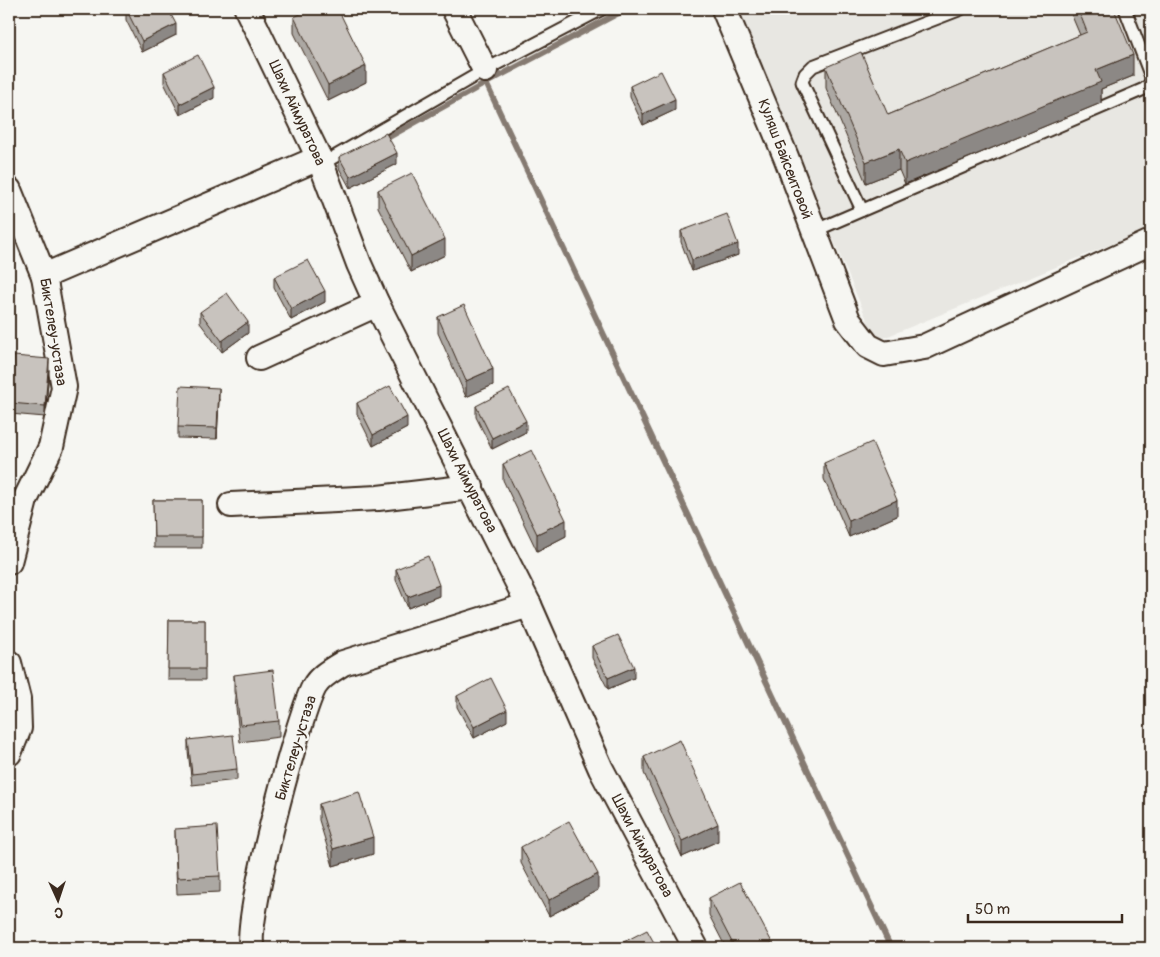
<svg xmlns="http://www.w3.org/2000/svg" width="1160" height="957" viewBox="0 0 1160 957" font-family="Pangolin,sans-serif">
<rect width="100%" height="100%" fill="#f6f6f2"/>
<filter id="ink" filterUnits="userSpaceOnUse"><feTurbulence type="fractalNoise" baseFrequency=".02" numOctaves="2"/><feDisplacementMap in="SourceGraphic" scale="10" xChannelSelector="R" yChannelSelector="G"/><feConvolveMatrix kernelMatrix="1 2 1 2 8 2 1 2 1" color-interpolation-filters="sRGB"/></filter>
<g filter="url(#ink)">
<polygon fill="#e8e7e2" points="736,9 1151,9 1151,228 876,341"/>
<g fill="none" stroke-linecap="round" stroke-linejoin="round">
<g stroke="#857a71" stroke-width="6">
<polyline points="626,9 486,83 891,948"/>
<polyline points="382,141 486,83"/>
</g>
<defs>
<g id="lane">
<polyline points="322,164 485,70 602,9"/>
<polyline points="862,210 802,82 805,74 813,66 961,9"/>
<polyline points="814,231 1144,89 1150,84 1151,77 1125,9"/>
</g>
<g id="street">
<polyline points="247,9 319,158 359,264 377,304 529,605 601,769 696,948"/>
<polyline points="454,9 485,70"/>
<polyline points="724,9 786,157 848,320 868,346 884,354 924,347 1151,242"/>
<polyline points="9,190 44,276 64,387 51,447 25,500 9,562"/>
<polyline points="44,276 319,158"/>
<polyline points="259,358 377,304"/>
<polyline points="231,505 378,498 471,487"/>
<polyline points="9,663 18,699 19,728 9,753"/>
<path d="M252 948C243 923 298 717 314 687 320 676 332 670 343 663L529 605"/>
</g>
</defs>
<use href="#lane" stroke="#3b2a1e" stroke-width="15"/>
<use href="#street" stroke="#3b2a1e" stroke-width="28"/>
<use href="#lane" stroke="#f6f6f2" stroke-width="11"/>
<use href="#street" stroke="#f6f6f2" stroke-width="24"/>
</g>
<g fill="#aca8a3" stroke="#3b2a1e">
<polygon points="126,9 176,35 142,52 126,20"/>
<polygon points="1069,9 1114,9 1133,76 1101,89 1101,103 905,184 899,170 866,183 826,88 826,67 888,115 1080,35"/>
<polygon points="294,17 366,82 328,101 294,33"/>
<polygon points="164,72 214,98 180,115 164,83"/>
<polygon points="630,86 675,110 643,125 630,97"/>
<polygon points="339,157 397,164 350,188 339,168"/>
<polygon points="378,190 445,255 411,272 378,207"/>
<polygon points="681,231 738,255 692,271 681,242"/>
<polygon points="274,277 325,302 291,320 274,288"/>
<polygon points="200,312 248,333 222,352 200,323"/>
<polygon points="438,317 493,385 466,397 438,333"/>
<polygon points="49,370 45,417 10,414 10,403"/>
<polygon points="219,399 217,439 178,438 178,427"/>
<polygon points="357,403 407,428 373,446 357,414"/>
<polygon points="476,406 526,432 492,449 476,417"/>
<polygon points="824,463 897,516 849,537 824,479"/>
<polygon points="503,464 566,536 537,551 503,480"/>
<polygon points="153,500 202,500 202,548 154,548"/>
<polygon points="396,569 439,596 408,608 396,580"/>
<polygon points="169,620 205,620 205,680 168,680"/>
<polygon points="592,646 634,678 608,689 592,658"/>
<polygon points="234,675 279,721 279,737 240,742 234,691"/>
<polygon points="457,696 507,721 474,738 457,707"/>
<polygon points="188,740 237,769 237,780 192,785 188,751"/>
<polygon points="644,757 718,841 682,857 644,773"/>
<polygon points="319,804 373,854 333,866 319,820"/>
<polygon points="175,829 220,876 220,892 177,894 175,845"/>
<polygon points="521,847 598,890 549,916 521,863"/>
<polygon points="709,898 775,948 726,948 709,915"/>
</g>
<g fill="#8c8885" stroke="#3b2a1e">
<polygon points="176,24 176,35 142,52 142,41"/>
<polygon points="1133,55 1133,76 1101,89 1101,103 905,184 905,163 1096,70"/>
<polygon points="366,66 366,82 328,101 328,85"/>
<polygon points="214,87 214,98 180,115 180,104"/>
<polygon points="675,99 675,110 643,125 643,114"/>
<polygon points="899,149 899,170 866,183 866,162"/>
<polygon points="397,153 397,164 350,188 350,177"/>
<polygon points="445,239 445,255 411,272 411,256"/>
<polygon points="738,244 738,255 692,271 692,260"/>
<polygon points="325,291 325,302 291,320 291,309"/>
<polygon points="248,322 248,333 222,352 222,341"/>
<polygon points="49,359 49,370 45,417 45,406"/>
<polygon points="493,369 493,385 466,397 466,381"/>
<polygon points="219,388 219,399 217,439 217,428"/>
<polygon points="407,417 407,428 373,446 373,435"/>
<polygon points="526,421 526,432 492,449 492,438"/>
<polygon points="897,500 897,516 849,537 849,521"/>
<polygon points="566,520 566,536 537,551 537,534"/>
<polygon points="439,585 439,596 408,608 408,597"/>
<polygon points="634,667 634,678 608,689 608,678"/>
<polygon points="507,710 507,721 474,738 474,727"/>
<polygon points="718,824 718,841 682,857 682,841"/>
<polygon points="373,837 373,854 333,866 333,849"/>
<polygon points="598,874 598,890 549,916 549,900"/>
</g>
<g fill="#c8c3be" stroke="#3b2a1e">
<polygon points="126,9 168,9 176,24 142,41"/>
<polygon points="311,9 338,9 366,66 328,85 294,17"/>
<polygon points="1078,9 1114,9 1133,55 1096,70 1101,82 905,163 899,149 866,162 826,67 861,52 888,115 1087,32"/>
<polygon points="198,55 214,87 180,104 164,72"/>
<polygon points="661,71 675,99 643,114 630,86"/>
<polygon points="386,133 397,153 350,177 339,157"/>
<polygon points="412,173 445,239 411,256 378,190"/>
<polygon points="727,214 738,244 692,260 681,231"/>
<polygon points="308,260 325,291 291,309 274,277"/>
<polygon points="227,293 248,322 222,341 200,312"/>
<polygon points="464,305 493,369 466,381 438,317"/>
<polygon points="14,356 49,359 45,406 10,403"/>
<polygon points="180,386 219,388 217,428 178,427"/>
<polygon points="390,386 407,417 373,435 357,403"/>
<polygon points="509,389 526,421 492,438 476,406"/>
<polygon points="872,442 897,500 849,521 824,463"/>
<polygon points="532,450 566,520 537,534 503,464"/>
<polygon points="153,500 202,500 202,537 154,537"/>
<polygon points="428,556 439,585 408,597 396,569"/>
<polygon points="169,620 205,620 205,669 168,669"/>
<polygon points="618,635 634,667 608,678 592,646"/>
<polygon points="273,670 279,721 240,725 234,675"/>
<polygon points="491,678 507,710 474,727 457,696"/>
<polygon points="233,735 237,769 192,774 188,740"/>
<polygon points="680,740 718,824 682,841 644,757"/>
<polygon points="359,792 373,837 333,849 319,804"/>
<polygon points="569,821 598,874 549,900 521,847"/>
<polygon points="217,826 220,876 177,878 175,829"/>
<polygon points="740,882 775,948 735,948 709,898"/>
<polygon points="647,930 657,948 614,948 614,947"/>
</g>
</g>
<g text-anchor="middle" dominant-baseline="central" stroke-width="5" stroke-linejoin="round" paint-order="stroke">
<g font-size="15" fill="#3b2a1e" stroke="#f6f6f2">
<text transform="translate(297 113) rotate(65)">Шахи Аймуратова</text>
<text transform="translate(785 159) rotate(69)">Куляш Байсеитовой</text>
<text transform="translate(53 332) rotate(81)">Биктелеу-устаза</text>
<text transform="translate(467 481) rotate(63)">Шахи Аймуратова</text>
<text transform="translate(296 748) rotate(-73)">Биктелеу-устаза</text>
<text transform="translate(642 846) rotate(62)">Шахи Аймуратова</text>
</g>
</g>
<rect width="1160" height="957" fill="none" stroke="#f6f6f2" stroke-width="30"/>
<rect x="15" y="15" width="1130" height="927" fill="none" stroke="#3b2a1e" stroke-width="2" filter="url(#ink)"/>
<g transform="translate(58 900) rotate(177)" stroke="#f6f6f2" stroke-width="4" paint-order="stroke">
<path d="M0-4L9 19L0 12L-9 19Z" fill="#3b2a1e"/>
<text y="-8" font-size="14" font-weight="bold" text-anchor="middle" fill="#3b2a1e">С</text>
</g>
<path d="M968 914v8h154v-8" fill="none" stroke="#3b2a1e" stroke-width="2.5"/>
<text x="975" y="914" font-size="15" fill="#3b2a1e" stroke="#f6f6f2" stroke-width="4" paint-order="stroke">50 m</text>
</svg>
